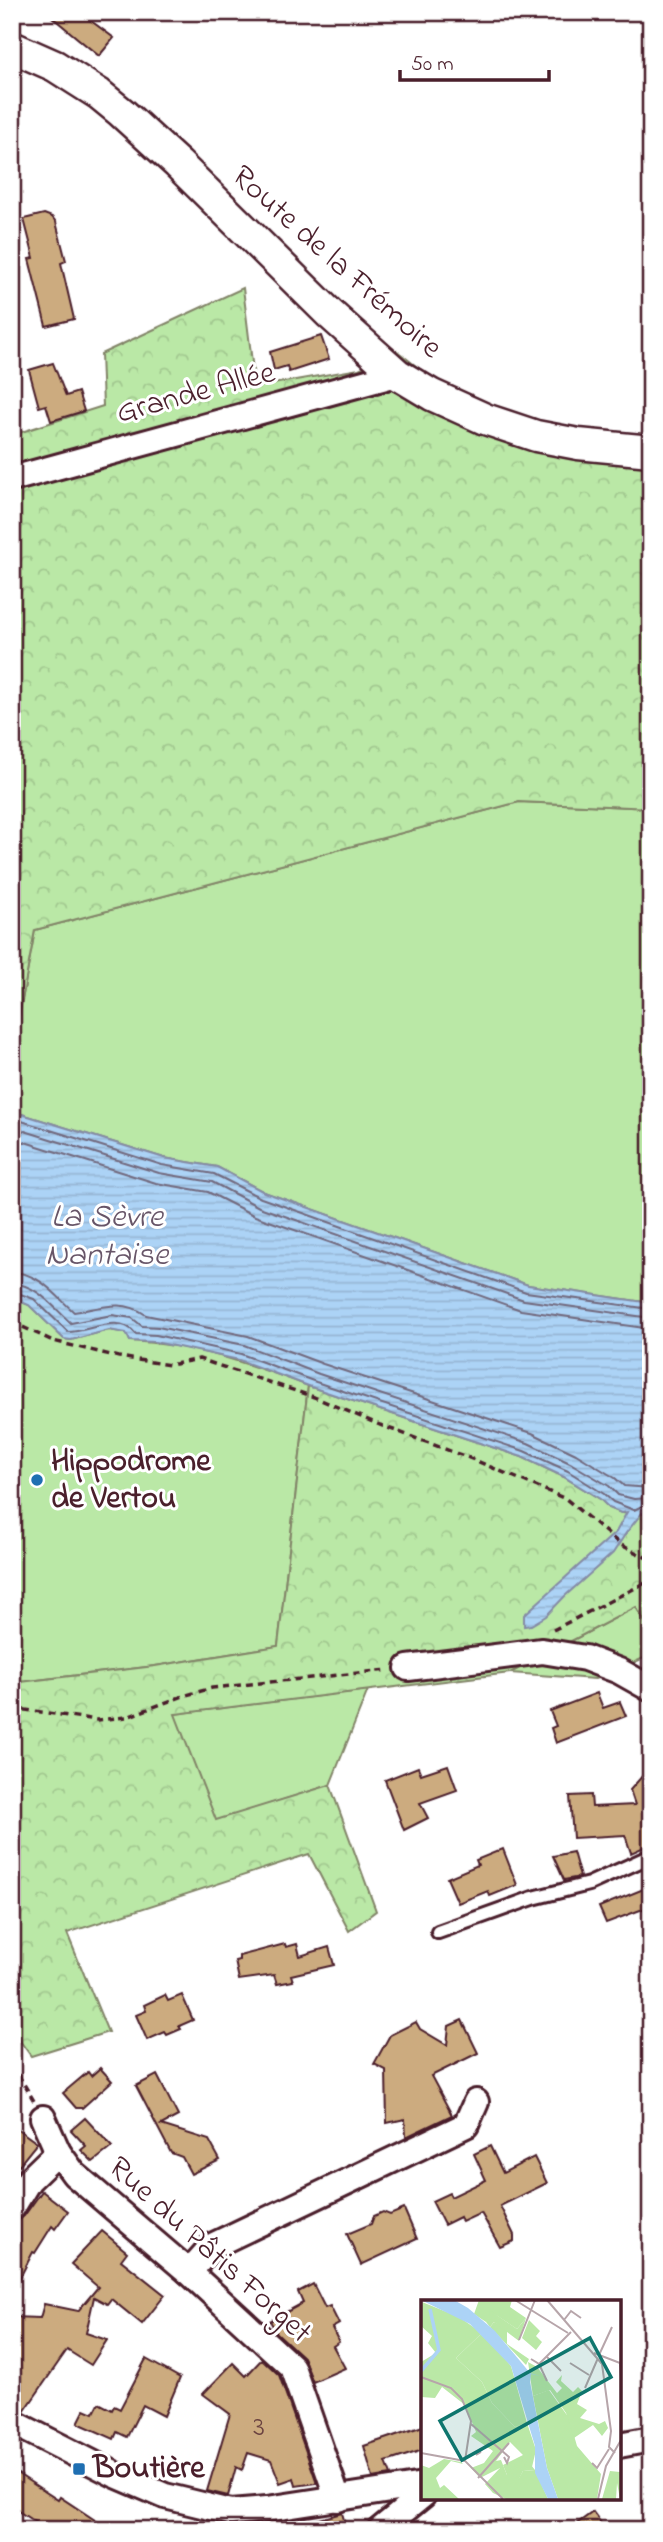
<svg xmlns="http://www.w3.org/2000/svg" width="663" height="2542" viewBox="0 0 663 2542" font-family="'Indie Flower',sans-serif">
<defs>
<pattern id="forest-crowns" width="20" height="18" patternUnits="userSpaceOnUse" patternTransform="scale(1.75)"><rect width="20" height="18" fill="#bae8a6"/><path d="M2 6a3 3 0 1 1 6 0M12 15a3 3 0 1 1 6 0" fill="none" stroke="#a1c78f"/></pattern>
<pattern id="water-rules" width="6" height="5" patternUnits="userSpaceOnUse" patternTransform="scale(1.75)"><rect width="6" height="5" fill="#acd3f6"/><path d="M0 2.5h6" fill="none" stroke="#96b5d3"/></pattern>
</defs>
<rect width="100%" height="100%" fill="#fff"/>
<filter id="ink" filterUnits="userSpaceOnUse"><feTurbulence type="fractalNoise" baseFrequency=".0143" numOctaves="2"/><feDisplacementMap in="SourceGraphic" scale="14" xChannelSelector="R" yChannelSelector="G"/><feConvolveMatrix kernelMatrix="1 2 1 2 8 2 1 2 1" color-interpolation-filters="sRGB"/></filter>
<g filter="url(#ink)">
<g fill="#bae8a6" stroke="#828468" stroke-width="2">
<polygon points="519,802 651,808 651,1303 528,1285 264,1192 217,1167 164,1158 12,1111 12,1054 35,930"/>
<path d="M12 1298 29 1305 64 1339 71 1340 109 1330 127 1333 130 1341C192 1344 250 1364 308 1386L278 1646 155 1666 12 1683Z"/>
<polygon points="636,1607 651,1632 651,1655 595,1679 510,1673"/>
<polygon points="368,1690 330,1785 216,1821 174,1714"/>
</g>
<g fill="url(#forest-crowns)" stroke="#828468" stroke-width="2">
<polygon points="243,288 255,387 359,369 397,351 450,393 552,427 651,438 651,808 519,802 35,930 12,1054 12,435 103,406 101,354"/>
<polygon points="308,1386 522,1457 564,1477 600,1499 609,1508 621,1513 651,1514 651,1632 636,1607 510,1673 175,1714 216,1820 330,1785 376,1911 349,1931 309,1854 67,1933 108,2032 31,2056 12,2030 12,1683 155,1666 278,1646"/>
</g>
<polygon fill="url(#water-rules)" stroke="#858ba5" stroke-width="2" points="12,1111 164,1158 217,1167 264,1192 528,1285 651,1303 651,1514 642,1513 626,1533 613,1553 565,1596 546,1616 531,1625 524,1626 524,1615 616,1532 627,1512 621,1513 609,1508 600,1499 564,1477 522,1457 314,1388 239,1360 155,1342 130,1341 126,1333 109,1330 71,1340 64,1339 29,1305 12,1298"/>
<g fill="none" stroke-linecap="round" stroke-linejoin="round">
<g stroke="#71677c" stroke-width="2">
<polyline points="12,1118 162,1165 214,1174 261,1198 526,1292 651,1309"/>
<polyline points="12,1127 159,1173 212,1182 259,1207 524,1300 651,1318"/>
<polyline points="12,1138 156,1183 208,1192 255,1216 521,1310 651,1329"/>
<path d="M12 1272C40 1273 55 1295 74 1312 100 1308 123 1298 146 1315L248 1336 323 1364 532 1433 576 1454 615 1478 624 1486 651 1488"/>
<path d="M12 1283C38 1285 53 1307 71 1323L112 1315 132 1318 142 1326 158 1327 244 1345 319 1374 528 1443 572 1464 609 1486 618 1495 634 1499 651 1498"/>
<path d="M12 1291 34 1299 68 1332C90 1332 119 1312 136 1334L156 1335 241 1354 316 1382 524 1451 568 1471 604 1494 613 1502 634 1510 642 1506 651 1507"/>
</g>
</g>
<g fill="#ccab7f" stroke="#4a1f2b" stroke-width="2">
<polygon points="46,12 79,12 114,38 99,56"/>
<polygon points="44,214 52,217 56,222 66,261 61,263 74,319 46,326 29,259 34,258 24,219"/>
<polygon points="321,336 329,359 289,372 287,366 274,370 270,352"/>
<polygon points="53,363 66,396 78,392 84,411 51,421 46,405 39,407 29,370"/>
<polygon points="597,1693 603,1708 620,1702 626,1716 556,1743 551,1728 556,1726 550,1711"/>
<polygon points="448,1765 457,1790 420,1803 428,1818 404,1830 385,1780 418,1767 421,1774"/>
<polygon points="651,1766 651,1813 644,1816 651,1844 631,1853 625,1835 573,1838 570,1796 591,1795 592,1807 635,1805 630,1790"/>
<polygon points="503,1849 517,1885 490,1896 488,1891 458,1903 447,1878 478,1865 476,1860"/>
<polygon points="573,1852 580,1877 564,1880 553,1856"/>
<polygon points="651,1886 651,1906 606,1923 599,1907"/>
<polygon points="285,1944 286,1947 297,1944 300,1956 329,1947 334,1965 291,1975 293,1981 277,1984 274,1975 239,1980 235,1961 239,1960 239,1956"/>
<polygon points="165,1995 168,2001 182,1995 193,2020 179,2026 181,2029 167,2035 165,2032 147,2040 136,2015 146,2011 144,2005"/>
<polygon points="462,2020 478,2053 431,2076 452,2115 406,2137 405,2119 387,2123 386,2070 374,2064 390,2035 416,2022 420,2029 447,2045 449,2026"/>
<polygon points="100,2068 112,2081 82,2108 76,2108 63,2093 88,2072 91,2076"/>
<polygon points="157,2075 178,2116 161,2125 209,2140 220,2160 191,2174 182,2157 171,2153 136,2086"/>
<polygon points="85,2118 112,2147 93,2162 81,2150 86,2146 71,2130"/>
<polygon points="12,2125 37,2143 12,2174"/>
<polygon points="490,2146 503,2173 534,2157 547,2183 500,2206 514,2235 514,2241 500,2247 481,2213 462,2222 460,2217 444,2225 432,2201 449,2193 451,2197 486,2180 474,2154"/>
<polygon points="42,2191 68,2211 55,2229 52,2226 35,2253 33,2252 12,2293 12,2223 24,2216"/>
<polygon points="404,2209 417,2239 361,2265 347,2234 371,2224 374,2216 383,2212 390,2215"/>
<polygon points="102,2231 127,2252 121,2260 165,2295 142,2324 111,2299 107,2304 94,2297 86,2333 107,2340 91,2365 67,2350 24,2412 15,2408 12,2406 12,2317 40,2318 44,2304 78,2311 98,2287 71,2264"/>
<polygon points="313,2284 325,2308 330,2306 339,2324 332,2328 339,2342 333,2346 345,2368 313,2382 303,2357 277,2333 270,2321 303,2303 298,2292"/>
<polygon points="146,2359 180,2378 164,2416 143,2405 127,2437 117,2432 114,2439 78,2423 85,2409 94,2413 99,2403 112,2410 114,2406 120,2409"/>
<polygon points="262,2359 279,2375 317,2483 296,2486 294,2478 280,2483 271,2460 248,2453 242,2470 236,2467 228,2496 207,2491 230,2414 203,2394 233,2363 246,2376"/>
<polygon points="423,2426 423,2450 386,2462 391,2475 373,2478 364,2446"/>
<polygon points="12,2470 58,2500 60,2497 110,2530 47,2530 12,2507"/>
<polygon points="593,2512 606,2530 568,2530"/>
<polygon points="342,2513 347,2530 295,2530 294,2526"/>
</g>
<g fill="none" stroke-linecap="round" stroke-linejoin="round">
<defs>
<polyline id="service" points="438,1932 533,1898 589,1884 651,1856"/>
<g id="minor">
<polyline points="12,479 397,374"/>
<polyline points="408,1668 542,1651 585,1658 619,1671 651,1689"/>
<polyline points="43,2118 58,2152 74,2174 189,2272 292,2367 338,2499"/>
<polyline points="12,2208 29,2180 58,2152"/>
<polyline points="189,2272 212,2246 466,2125 476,2102"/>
<polyline points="12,2422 116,2475 165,2496 231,2512 267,2509 423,2485"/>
<polyline points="619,2445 651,2439"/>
<polyline points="380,2530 423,2495"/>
</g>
<polyline id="tertiary" points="12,47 55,66 99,94 121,112 178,164 330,314 397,374 432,395 485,419 536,436 578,444 651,451"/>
</defs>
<use href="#service" stroke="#4a1f2b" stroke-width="18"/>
<use href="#minor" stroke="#4a1f2b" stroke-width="30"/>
<use href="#tertiary" stroke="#4a1f2b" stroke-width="35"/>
<g stroke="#4a1f2b" stroke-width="3.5" stroke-dasharray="7 5" stroke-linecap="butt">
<polyline points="12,1322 53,1341 119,1357 170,1365 199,1359 314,1397 380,1425 472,1459 566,1499 621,1545 651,1560"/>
<polyline points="553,1630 651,1580"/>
<polyline points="12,1708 97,1720 127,1717 183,1696 212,1688 388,1670"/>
<polyline points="12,2064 34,2101"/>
</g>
<use href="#service" stroke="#fff" stroke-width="12"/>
<use href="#minor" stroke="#fff" stroke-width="24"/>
<use href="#tertiary" stroke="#fff" stroke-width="30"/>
</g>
</g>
<g fill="#1f6fb2" stroke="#fff" stroke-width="2.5">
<circle cx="37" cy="1480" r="7"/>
<rect x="72" y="2462" width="14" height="14" rx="3.5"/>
</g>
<g text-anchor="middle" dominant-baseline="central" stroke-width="6" stroke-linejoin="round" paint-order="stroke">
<g font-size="28" fill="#6a4240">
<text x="259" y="2428">3</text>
</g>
<g font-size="32" fill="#4a1f2b" stroke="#fff">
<text transform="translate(336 263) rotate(42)">Route de la Frémoire</text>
<text transform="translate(196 394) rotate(-15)">Grande Allée</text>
<text transform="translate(209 2251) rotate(42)">Rue du Pâtis Forget</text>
</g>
<g font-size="32" font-weight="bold" fill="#4a1f2b" stroke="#fff" text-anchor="start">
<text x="51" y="1462">Hippodrome<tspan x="51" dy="37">de Vertou</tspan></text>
<text x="93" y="2469">Boutière</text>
</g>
<g font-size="33" font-style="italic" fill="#675568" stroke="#fff">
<text x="107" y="1218">La Sèvre<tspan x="107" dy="38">Nantaise</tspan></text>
</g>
</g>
<g transform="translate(421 2300)">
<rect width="200" height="200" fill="#fff"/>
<path d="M58 0H91L89 7 105 18 96 29 75 15 65 22 53 14ZM108 20 119 31 115 36 121 42 115 50 101 38ZM73 22 86 29V44L108 59 105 65 69 27ZM61 33 90 66 106 123 94 127 71 103 61 82 35 58ZM128 90 148 118 156 146 180 174 176 199H137L126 168 112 96ZM102 155 114 170 102 171 98 179 86 175 82 165ZM23 159 40 162 42 164 30 161 15 178 19 188 23 185 38 199H0V165L8 168ZM189 171 199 172V199L196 183 195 199H181Z" fill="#bae8a6"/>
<path d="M1 2 38 17 61 33 35 58 61 82 71 103 94 127 106 123 115 150 111 167 103 166 106 161H101L102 155 89 142 75 161 80 160 86 175 91 173 98 178 102 171 114 170 127 199H85L72 193 64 184 79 168 59 178 50 168 63 163 72 151 50 136 55 132 44 105 21 87 14 98 0 97V62L15 53 7 43 11 36 0 26ZM70 11 96 29 105 18 98 41 73 22 69 27 65 22ZM107 62 116 67 136 93 141 88 135 82 141 75 140 81 152 92 157 87 161 91 156 104 166 110 159 118 178 124 184 121 187 128 181 136 172 125 153 138 145 113 129 90 112 96Z" fill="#bae8a6"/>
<path d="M0 0H33L47 8 74 31 109 73 119 76 110 74 109 82 126 168 137 199H127L114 173V146L90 66 49 24Z" fill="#acd3f6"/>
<path fill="none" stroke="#acd3f6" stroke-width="3.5" d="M0 71 18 50 9 9"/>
<path fill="none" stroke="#b7a5aa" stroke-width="2" d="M94 0 147 33M126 0 181 64 190 131 188 147 194 153M143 20 150 11 160 18M98 40 114 0M173 53 199 63 200 77M178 55 191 27M125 56 140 71M110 59 118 64 126 81M149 63 168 75M118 64 150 32M0 77 30 88 41 99 50 121 44 161 82 199M164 88 177 58M50 124 88 157 86 163 83 157M60 152 55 155 68 143M0 153 44 161M171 163 176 168 188 149M57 178 88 143M177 199 185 166 200 140"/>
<path fill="#0f766e" fill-opacity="0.15" stroke="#0f766e" stroke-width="3.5" d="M169 38 190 77 41 160 19 121Z"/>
<rect width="200" height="200" fill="none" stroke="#4a1f2b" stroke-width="3.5"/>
</g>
<rect width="663" height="2542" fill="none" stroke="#fff" stroke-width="42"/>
<rect x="21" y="21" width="621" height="2500" fill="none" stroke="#4a1f2b" stroke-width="2.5" filter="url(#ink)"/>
<path d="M400 70v10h149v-10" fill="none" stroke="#4a1f2b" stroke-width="3.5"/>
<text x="411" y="70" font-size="21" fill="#4a1f2b" stroke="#ffffff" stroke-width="5" paint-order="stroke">50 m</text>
</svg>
